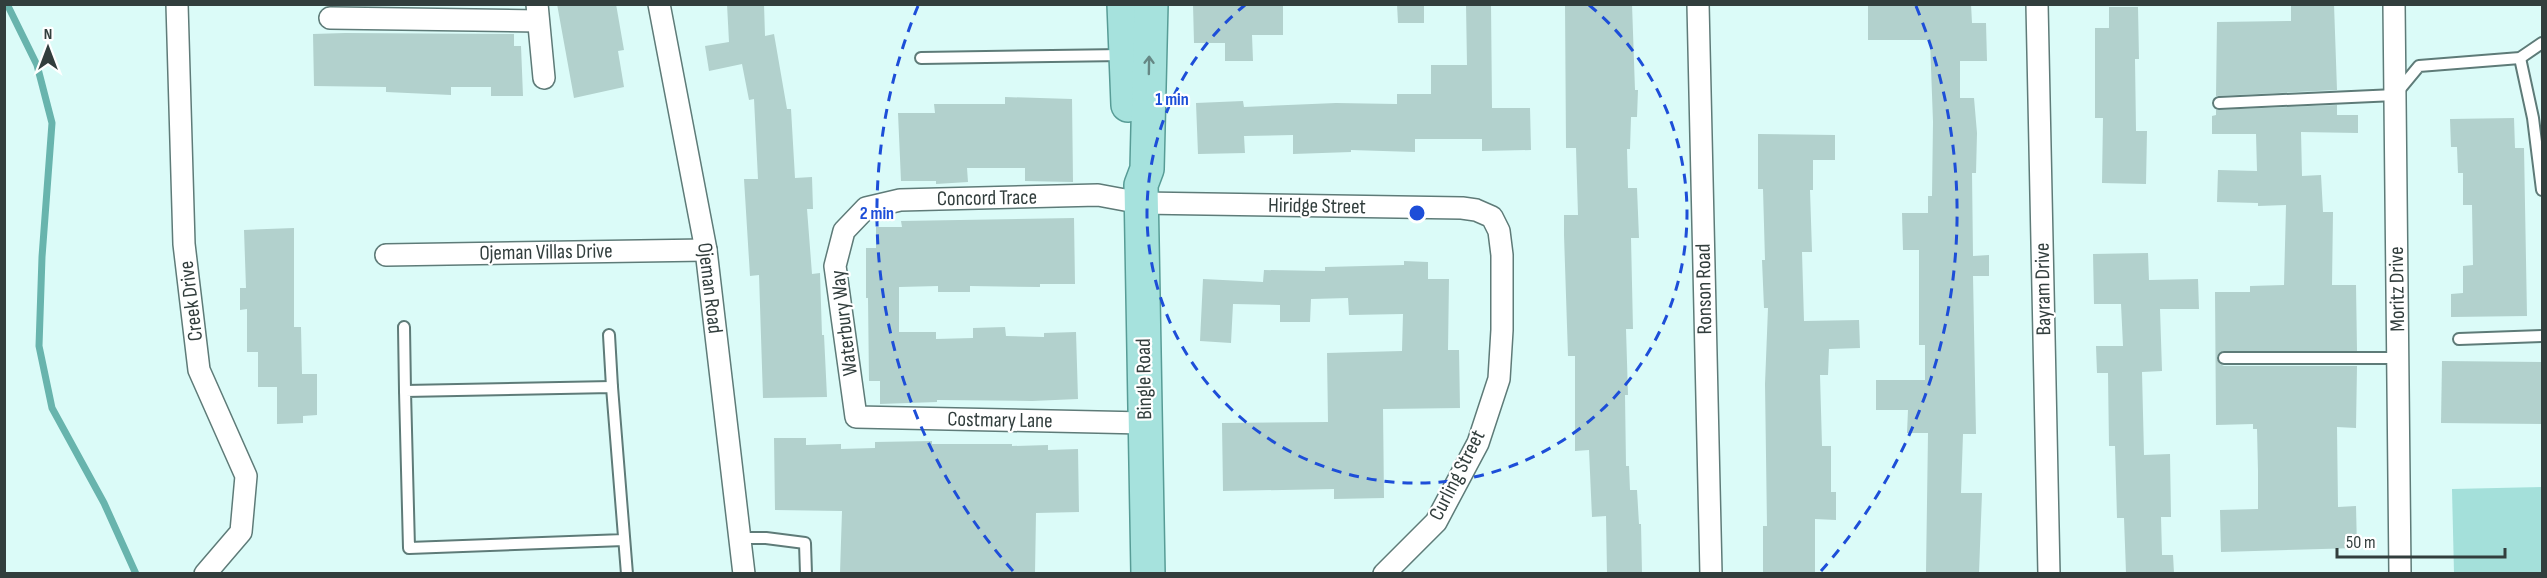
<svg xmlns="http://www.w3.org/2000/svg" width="2547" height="578" viewBox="0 0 2547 578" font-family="'Sofia Sans Condensed',sans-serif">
<rect width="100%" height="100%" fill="#dbfbf8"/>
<polygon fill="#a4e0da" points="2542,487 2542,573 2454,573 2452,489"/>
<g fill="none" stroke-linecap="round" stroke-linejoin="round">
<polyline stroke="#68b4ad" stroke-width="7" points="7,4 37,65 52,123 42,257 39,346 52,408 104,503 136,574"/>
</g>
<g fill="#b2d1cd">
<polygon points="557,4 616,4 624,50 618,51 624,87 574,98"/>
<polygon points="727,4 764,4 765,36 774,34 787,109 791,109 795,178 812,177 813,209 807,209 812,274 820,273 822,335 824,335 827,397 763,398 759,275 750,276 744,179 758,179 754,99 749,100 742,64 709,71 705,46 729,42"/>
<polygon points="1193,4 1283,4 1283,35 1252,35 1253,61 1225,61 1225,43 1194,43"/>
<polygon points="1397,4 1424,4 1424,23 1398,23"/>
<polygon points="1466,4 1491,4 1492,108 1530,108 1531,150 1482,151 1482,139 1415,139 1415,152 1351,150 1351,152 1293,154 1293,135 1244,136 1245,153 1198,154 1196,103 1243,101 1244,107 1336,103 1397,104 1397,94 1431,94 1431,65 1467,65"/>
<polygon points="1565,4 1632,4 1635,90 1638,90 1637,117 1631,117 1630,149 1627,149 1628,188 1637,188 1639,238 1631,238 1633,329 1626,329 1628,395 1625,395 1626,466 1629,466 1630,490 1637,490 1639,524 1641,524 1642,573 1607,573 1606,516 1592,517 1589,450 1575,451 1575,356 1568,356 1564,235 1564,215 1578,215 1576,148 1566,148"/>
<polygon points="1868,4 1971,4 1972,23 1986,23 1987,61 1960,61 1960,98 1974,98 1977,133 1976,173 1972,173 1973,256 1989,255 1989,276 1973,276 1976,434 1963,434 1961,493 1982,493 1979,573 1926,573 1928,433 1907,433 1908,410 1876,410 1876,380 1925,380 1925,345 1919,345 1919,250 1903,250 1902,213 1928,213 1928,196 1932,196 1933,122 1930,40 1868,40"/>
<polygon points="2291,4 2334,4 2337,90 2216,96 2217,22 2291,21"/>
<polygon points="2109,7 2138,7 2139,59 2135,59 2136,131 2147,131 2146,184 2102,183 2103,118 2095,118 2095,28 2109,28"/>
<polygon points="345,33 514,34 514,46 521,46 523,96 491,96 491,87 451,87 451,95 386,92 386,87 314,86 313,34"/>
<polygon points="1005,97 1072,99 1073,182 1025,181 1025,168 967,168 968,182 936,184 936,181 901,181 898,113 935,113 934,104 1005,104"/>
<polygon points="2337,105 2337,115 2358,115 2358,133 2301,132 2302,176 2321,175 2323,212 2333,212 2332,285 2356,285 2357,351 2224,351 2218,354 2217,359 2220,364 2224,366 2357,366 2356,428 2337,427 2338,507 2356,506 2357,548 2221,552 2220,510 2258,509 2258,471 2257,429 2253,429 2253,424 2216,425 2215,292 2250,292 2250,286 2284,285 2286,205 2258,206 2258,203 2217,202 2218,170 2257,171 2256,134 2212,134 2212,116 2216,115 2216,110"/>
<polygon points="2514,118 2515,148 2524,148 2527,316 2451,317 2451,294 2463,293 2463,266 2473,265 2472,205 2463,205 2463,173 2458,173 2457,147 2451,147 2450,119"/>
<polygon points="1758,134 1835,135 1835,160 1813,160 1813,190 1810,190 1812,252 1802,252 1804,321 1859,320 1860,348 1829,349 1828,375 1820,375 1822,446 1831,446 1831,492 1836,492 1836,520 1815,519 1815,573 1763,573 1763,526 1767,526 1765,384 1768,308 1764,308 1762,260 1765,260 1763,189 1758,189"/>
<polygon points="1074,218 1075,284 1040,284 1040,287 970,286 970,292 938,292 938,286 899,287 899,332 936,332 936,339 973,338 973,328 1005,327 1006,336 1044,337 1044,333 1076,332 1078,399 1032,401 937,400 937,402 880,404 880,381 869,381 868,298 866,298 866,248 876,248 876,227 902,227 901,221"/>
<polygon points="294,228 294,327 301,327 302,374 317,374 317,415 303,416 303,423 277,424 277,387 258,387 258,352 247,352 247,309 240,310 240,288 246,288 244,230"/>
<polygon points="2148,253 2149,280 2198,279 2199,309 2160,309 2162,371 2142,372 2144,455 2170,454 2171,517 2161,517 2162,555 2173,555 2174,573 2126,573 2124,518 2117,518 2115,446 2109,446 2108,373 2097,373 2096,346 2123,346 2121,304 2094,304 2093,254"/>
<polygon points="1404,261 1428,262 1428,279 1449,279 1448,350 1459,350 1460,408 1383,409 1384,498 1334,499 1334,489 1223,491 1222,423 1328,422 1327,353 1402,351 1403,314 1349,315 1348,298 1311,299 1310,322 1280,322 1280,305 1233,304 1231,343 1200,341 1203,279 1263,282 1264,270 1325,271 1325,267 1404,265"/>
<polygon points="2442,361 2542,362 2542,424 2441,423"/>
<polygon points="774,438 806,438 806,445 841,444 841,449 875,448 875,442 932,441 932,444 1012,444 1012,446 1048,445 1048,450 1078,449 1079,512 1036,513 1035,573 840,573 842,511 775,510"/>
</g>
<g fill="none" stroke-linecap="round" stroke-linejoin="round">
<defs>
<g id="lane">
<polyline points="921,58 1123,55"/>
<polyline points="2520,58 2533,118 2542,190"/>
<polyline points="2219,103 2395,95 2419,66 2520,58 2542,43"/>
<polyline points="404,327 405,391"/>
<polyline points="609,335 612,387"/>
<polyline points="2459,339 2542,336"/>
<polyline points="2224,358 2398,358"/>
<polyline points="740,538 766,538 805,543 806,574"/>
<polyline points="624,540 409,548 405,391 612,387 627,574"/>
</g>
<g id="street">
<polyline points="177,4 184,244 199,370 246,476 241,532 205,574"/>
<polyline points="537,4 544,78"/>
<polyline points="659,4 706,250 744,574"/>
<polyline points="1698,4 1711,574"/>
<polyline points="2037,4 2049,574"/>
<polyline points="2394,4 2400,574"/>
<polyline points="330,18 538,21"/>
<polyline points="386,255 706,250"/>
<polyline points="1144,423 856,417 835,266 844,231 866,208 900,200 1098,195 1141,203 1462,208 1476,210 1492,217 1499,231 1502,255 1502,330 1499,379 1478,443 1436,522 1384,574"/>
</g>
<g id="primary">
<polyline points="1124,4 1128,105"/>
<polyline points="1148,574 1141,185 1147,169 1151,4"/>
</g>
</defs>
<use href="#lane" stroke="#5e7b78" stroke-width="14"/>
<use href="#street" stroke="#5e7b78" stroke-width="24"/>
<use href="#primary" stroke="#579c96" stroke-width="36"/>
<use href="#lane" stroke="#fff" stroke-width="10"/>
<use href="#street" stroke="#fff" stroke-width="21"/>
<use href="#primary" stroke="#a6e2dd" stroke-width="33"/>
</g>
<defs><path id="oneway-shaft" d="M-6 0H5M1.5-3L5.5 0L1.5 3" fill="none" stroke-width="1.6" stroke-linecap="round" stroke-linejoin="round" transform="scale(1.5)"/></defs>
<use stroke="#668885" href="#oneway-shaft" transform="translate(1149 65) rotate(-89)"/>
<g fill="none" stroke="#1d4ed8" stroke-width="3" stroke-dasharray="10 8">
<path d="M1589 5A270 270 0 1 1 1245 5"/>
<path d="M1013 571A540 540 0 0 1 918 6M1916 6A540 540 0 0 1 1821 571"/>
</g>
<g text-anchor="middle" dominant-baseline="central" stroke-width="4.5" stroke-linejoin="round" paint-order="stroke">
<g font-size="21" fill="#323e3d" stroke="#fff">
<text transform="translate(987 198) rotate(-1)">Concord Trace</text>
<text transform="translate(1317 206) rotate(1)">Hiridge Street</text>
<text transform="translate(546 252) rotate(-1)">Ojeman Villas Drive</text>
<text transform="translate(710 288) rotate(83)">Ojeman Road</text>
<text transform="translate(1704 289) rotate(-91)">Ronson Road</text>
<text transform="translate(2043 289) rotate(-91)">Bayram Drive</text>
<text transform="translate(2397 289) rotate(-91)">Moritz Drive</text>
<text transform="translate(191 301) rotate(-97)">Creek Drive</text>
<text transform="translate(844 323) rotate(-97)">Waterbury Way</text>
<text transform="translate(1144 379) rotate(-91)">Bingle Road</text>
<text transform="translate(1000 420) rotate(1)">Costmary Lane</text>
<text transform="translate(1457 475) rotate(-63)">Curling Street</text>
</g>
</g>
<circle cx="1417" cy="213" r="9" fill="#1d4ed8" stroke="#fff" stroke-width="3"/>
<g font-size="18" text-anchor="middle" font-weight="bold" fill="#1d4ed8" stroke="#fff" stroke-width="4.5" stroke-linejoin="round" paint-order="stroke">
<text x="1172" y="105">1 min</text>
<text x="877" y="219">2 min</text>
</g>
<rect width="2547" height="578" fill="none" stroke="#323e3d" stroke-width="12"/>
<g transform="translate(48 48)" stroke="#ffffff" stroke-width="4.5" paint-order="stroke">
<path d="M0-4.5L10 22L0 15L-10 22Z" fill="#323e3d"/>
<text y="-9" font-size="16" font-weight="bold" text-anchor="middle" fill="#323e3d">N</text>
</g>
<path d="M2337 548v9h168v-9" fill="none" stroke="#323e3d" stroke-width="3"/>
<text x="2346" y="548" font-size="18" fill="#323e3d" stroke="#ffffff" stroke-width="4.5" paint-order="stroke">50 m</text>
</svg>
